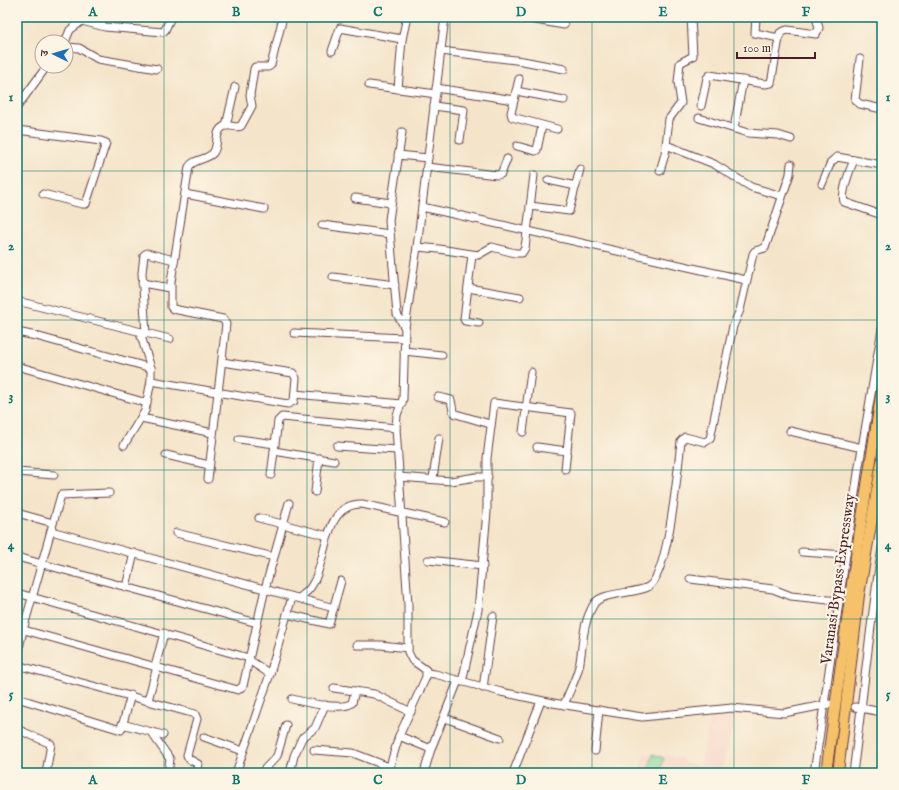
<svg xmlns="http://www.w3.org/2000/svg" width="899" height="790" viewBox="0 0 899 790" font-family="'IM FELL English','Noto Serif Devanagari',serif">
<rect width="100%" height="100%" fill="#fcf5e5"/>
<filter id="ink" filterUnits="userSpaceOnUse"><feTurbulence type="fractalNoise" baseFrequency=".025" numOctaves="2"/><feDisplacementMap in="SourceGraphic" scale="8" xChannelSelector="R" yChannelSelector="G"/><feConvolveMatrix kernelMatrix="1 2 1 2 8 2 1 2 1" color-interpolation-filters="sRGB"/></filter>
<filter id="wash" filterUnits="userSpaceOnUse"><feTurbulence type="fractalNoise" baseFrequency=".012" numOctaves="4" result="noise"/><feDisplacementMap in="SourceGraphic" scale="16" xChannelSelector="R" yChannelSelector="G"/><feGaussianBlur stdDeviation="0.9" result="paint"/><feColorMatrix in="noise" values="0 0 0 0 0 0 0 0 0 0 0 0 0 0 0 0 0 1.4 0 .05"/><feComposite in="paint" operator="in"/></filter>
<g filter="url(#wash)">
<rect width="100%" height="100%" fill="#f4e4c9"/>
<polygon fill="#f6d2c4" points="737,710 721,772 723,773 638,773 645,753 664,758 666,754 683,759 683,762 700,767 711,712"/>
<polygon fill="#79d298" stroke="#627862" points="653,754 664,758 660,773 647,773"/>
</g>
<g filter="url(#ink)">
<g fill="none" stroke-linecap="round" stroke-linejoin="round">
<defs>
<g id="minor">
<polyline points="519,17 564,25"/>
<polyline points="756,17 755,33 779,38"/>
<polyline points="65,42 70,30 82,21 105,27 163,32 165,30 171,17"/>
<polyline points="66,47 79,48 98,59 157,69"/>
<polyline points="332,51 340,28 402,39"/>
<polyline points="441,51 523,61 564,69"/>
<polyline points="860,59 855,100 860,104 882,109"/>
<polyline points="519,79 511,113 512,117 557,129"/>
<polyline points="369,85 436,94"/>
<polyline points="436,88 514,100"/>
<polyline points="398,89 402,39 407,17"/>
<polyline points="516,91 564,100"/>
<polyline points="434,106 464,110 460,140"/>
<polyline points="701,106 707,78 710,75 765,84 771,83 780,33 787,30 816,34 819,28 816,17"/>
<polyline points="17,107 47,66"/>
<polyline points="699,118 748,133 778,135 791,139"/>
<polyline points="226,126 235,87"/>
<polyline points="734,128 743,80"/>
<polyline points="17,130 101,141 106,143 86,204 82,204 43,194"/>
<polyline points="402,132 389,220 397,314 405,328"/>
<polyline points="666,145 714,164 751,187 782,196"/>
<polyline points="517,146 535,151 537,150 542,126"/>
<polyline points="398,155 428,158"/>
<path d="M854 160C850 169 841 193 844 202L882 215"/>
<polyline points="427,167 497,175 501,174 507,159"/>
<polyline points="660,171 665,154 669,119 681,103 678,82 680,63 693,56 691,17"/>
<polyline points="548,180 576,186"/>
<polyline points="822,184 831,162 837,157 882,165"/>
<polyline points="185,194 264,209"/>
<polyline points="355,198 391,203"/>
<polyline points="530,206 569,211 580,169"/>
<polyline points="422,207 746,280"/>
<polyline points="322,225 390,234"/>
<polyline points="417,247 439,249 478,255 492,247 515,253 522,253 525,248 534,175"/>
<polyline points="472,255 464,319 465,321 479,323"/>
<polyline points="333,277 395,285"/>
<polyline points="142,283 170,288"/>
<polyline points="468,288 520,297"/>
<polyline points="17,301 170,339"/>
<polyline points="17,332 36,336 151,368"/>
<polyline points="140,333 151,368 151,381 288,404 294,401 296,378 293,373 222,362"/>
<polyline points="294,333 404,338"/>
<polyline points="146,334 142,273 144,255 147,253 174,260"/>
<polyline points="404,351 442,355"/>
<polyline points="17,366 147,403"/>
<polyline points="295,394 402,404"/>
<polyline points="438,397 451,400 453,411 456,414 490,424"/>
<polyline points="141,418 213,433"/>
<polyline points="790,431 862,448"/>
<polyline points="523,432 531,372"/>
<polyline points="239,439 275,444"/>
<polyline points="124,445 145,411 151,381"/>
<polyline points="337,446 397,450"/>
<polyline points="537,447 567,451"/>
<polyline points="274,451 334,461"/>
<polyline points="166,455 209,465"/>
<polyline points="17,472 54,475"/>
<polyline points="271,475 278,421 282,417 396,428"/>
<polyline points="399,477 451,481 476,477 488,477"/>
<polyline points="433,478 439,438"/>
<path d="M208 479 226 324 223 319 173 309 171 307V282L189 167C193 159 207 160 213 153 219 146 214 132 223 127 228 123 235 129 241 126L252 106 250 95 254 69 255 67H268L271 65 283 17"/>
<polyline points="315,492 319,458"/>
<polyline points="17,513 53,523"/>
<polyline points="259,518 328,536"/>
<polyline points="51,531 334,608"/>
<polyline points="176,533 274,557"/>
<polyline points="802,552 845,555"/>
<polyline points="17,557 257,623"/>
<polyline points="428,560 483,566"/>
<polyline points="690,579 773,589 791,596 838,601"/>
<polyline points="126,587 134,553"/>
<polyline points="17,593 249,658"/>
<path d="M299 598C303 595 309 591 312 585 328 561 322 503 362 504L445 522"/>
<polyline points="287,614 329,624 341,581"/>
<polyline points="17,628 238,690 243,686 265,589 289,503"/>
<polyline points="357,645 381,645 408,648"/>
<polyline points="17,658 23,630 61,495 109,493"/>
<polyline points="249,660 270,674"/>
<polyline points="17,665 195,714 197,719 187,755 189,759 198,764 196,773"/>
<polyline points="155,667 164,633"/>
<polyline points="427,673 435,674 501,692 553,703 642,717 732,708 784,713 829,704"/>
<polyline points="462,682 478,610 487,512 487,458 494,403 571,413 565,469"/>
<polyline points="334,688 374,694 411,712"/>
<polyline points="483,688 493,616"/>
<polyline points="17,698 121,730 131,695"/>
<path d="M292 699C304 702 342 711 352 703L355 691"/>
<polyline points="148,700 157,667"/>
<path d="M564 705C569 691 578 676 580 662 583 642 583 622 594 604 601 592 635 594 648 587 669 575 678 468 681 441L685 437 705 442 710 439 733 326 740 310 753 254 755 251 765 248 790 174 791 164"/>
<polyline points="855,707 882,712"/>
<polyline points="445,718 500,738"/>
<polyline points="122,724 163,735"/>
<polyline points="17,729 51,744 46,773"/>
<polyline points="151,732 170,759 168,773"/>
<polyline points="399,736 431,749"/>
<polyline points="204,737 243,751"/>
<polyline points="314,750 353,753 389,767"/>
<polyline points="595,751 599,710"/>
<polyline points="236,773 270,674 292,597"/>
<polyline points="261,773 277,756 286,725"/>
<polyline points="290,773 294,756 302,738 315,728 325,705"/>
<polyline points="388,773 399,736 426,677 426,670 412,660 408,652 408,605 396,428 397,415 403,399 405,328 417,247 445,17"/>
<polyline points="424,773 431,749 458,681"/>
<polyline points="513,773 541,701"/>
<polyline points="814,773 859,466 882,329"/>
<path d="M853 773C863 698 870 623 882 548"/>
</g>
<g id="highway">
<polyline points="826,773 854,569 882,389"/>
<polyline points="838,773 859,595 882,461"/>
</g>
</defs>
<use href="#minor" stroke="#643d43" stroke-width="9"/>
<use href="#highway" stroke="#643d43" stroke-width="12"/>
<use href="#minor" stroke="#fff" stroke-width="7"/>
<use href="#highway" stroke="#f5c16b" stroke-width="10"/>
</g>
</g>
<path fill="none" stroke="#0f766e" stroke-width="1" stroke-opacity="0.55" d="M164 17V773M307 17V773M450 17V773M592 17V773M734 17V773M17 171H882M17 320H882M17 470H882M17 619H882"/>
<g text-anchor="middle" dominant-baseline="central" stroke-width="4" stroke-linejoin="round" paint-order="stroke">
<g font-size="15" fill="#4a1f2b" stroke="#fcf5e5">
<text transform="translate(838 579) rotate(-82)">Varanasi Bypass Expressway</text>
</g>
</g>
<rect width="899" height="790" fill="none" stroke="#fcf5e5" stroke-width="44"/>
<g transform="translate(54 54) rotate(275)"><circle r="19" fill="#fcf5e5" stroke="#b59f9b"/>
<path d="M0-3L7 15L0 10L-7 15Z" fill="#1f6fb2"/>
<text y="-6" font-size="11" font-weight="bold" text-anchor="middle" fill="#4a1f2b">उ</text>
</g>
<path d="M737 52v6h78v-6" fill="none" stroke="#4a1f2b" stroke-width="2"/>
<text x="743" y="52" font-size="12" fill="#4a1f2b" stroke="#fcf5e5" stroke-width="3" paint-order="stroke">100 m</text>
<rect x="22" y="22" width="855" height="746" fill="none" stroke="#0f766e" stroke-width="1.5"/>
<g font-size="13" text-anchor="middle" font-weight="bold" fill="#0f766e">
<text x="93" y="16">A</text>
<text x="236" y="16">B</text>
<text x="378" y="16">C</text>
<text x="521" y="16">D</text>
<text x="663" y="16">E</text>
<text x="806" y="16">F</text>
<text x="11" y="101">1</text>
<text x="888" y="101">1</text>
<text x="11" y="250">2</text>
<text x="888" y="250">2</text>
<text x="11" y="400">3</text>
<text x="888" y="400">3</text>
<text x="11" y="549">4</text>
<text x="888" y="549">4</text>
<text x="11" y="698">5</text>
<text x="888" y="698">5</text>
<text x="93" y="784">A</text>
<text x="236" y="784">B</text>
<text x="378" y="784">C</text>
<text x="521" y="784">D</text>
<text x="663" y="784">E</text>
<text x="806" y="784">F</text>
</g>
</svg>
